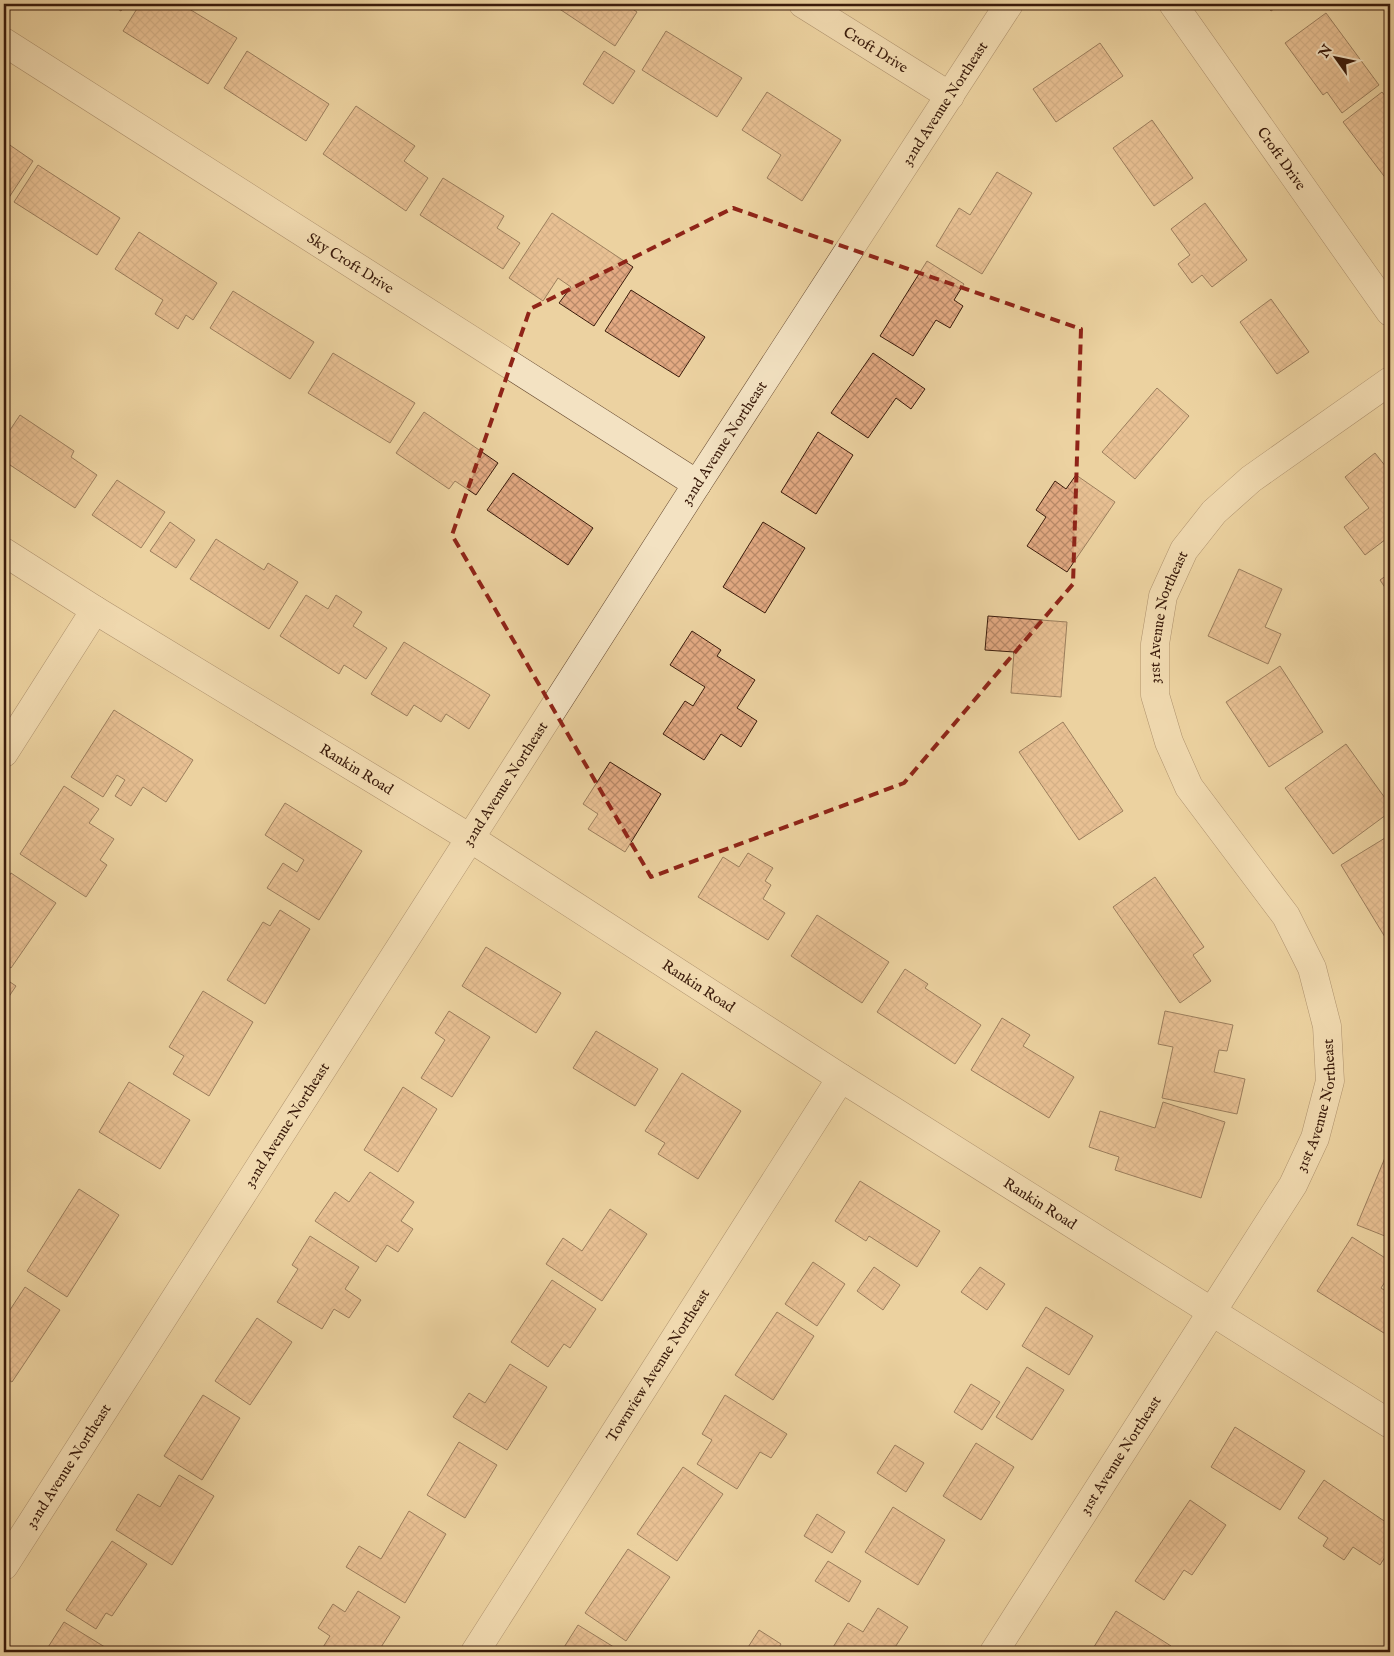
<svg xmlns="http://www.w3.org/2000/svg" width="1394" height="1656" viewBox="0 0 1394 1656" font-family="'IM FELL English',serif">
<defs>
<pattern id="building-cross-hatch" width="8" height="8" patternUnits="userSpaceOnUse" patternTransform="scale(1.25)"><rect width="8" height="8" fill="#e3aa83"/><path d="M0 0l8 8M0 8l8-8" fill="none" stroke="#b98a69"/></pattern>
</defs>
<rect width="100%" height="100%" fill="#ecd2a1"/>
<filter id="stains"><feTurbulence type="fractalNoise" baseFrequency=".004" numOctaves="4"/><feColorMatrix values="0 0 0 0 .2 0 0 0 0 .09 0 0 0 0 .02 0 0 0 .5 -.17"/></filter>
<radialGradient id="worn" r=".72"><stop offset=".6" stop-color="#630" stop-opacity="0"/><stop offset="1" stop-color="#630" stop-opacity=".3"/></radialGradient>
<g fill="url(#building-cross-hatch)" stroke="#3a1b0b">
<polygon points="109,4 126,4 121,11"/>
<polygon points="140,4 181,4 237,38 208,84 123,31"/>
<polygon points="557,4 625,4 637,12 615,46 555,6"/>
<polygon points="1265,4 1281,4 1271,11"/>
<polygon points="1326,13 1379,85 1342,113 1327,92 1323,95 1285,43"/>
<polygon points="666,31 742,78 717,117 642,70"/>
<polygon points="1100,43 1123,76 1056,122 1033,89"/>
<polygon points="247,51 329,104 306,141 224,88"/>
<polygon points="604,51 635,71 613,104 583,84"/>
<polygon points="767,92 841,140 802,201 767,178 781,155 742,130"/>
<polygon points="1382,92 1390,102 1390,184 1343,122"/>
<polygon points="356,106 415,146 404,161 428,178 406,211 323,154"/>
<polygon points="1152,120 1193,178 1154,206 1113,148"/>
<polygon points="4,141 33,161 8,199 4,196"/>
<polygon points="38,165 120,218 97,255 14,202"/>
<polygon points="997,172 1032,193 982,274 936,246 959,208 970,215"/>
<polygon points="443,178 504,216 497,228 520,243 503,269 420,215"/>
<polygon points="1205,203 1247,260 1212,287 1202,275 1192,283 1178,264 1190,255 1171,229"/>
<polygon points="552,213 633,267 594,326 559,303 571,287 558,278 543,301 509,278"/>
<polygon points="139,232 217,283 193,320 186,315 178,329 155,314 163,300 115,269"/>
<polygon points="927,261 964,284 954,300 963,306 950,328 936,320 913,356 880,336"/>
<polygon points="631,290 705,337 679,377 605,331"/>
<polygon points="233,291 314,342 290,379 210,328"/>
<polygon points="1271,299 1309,352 1277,374 1240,322"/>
<polygon points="333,353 415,403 390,443 308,393"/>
<polygon points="873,353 925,389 911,409 896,398 868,438 831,413"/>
<polygon points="1157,388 1189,416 1135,479 1102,452"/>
<polygon points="424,412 498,463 476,495 455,481 449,489 396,453"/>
<polygon points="20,415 74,451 71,457 97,475 75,508 4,461 4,439"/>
<polygon points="818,432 853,455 816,514 781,492"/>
<polygon points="1375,453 1390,472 1390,536 1365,555 1344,527 1369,508 1345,477"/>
<polygon points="513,473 593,528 568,565 487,510"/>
<polygon points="1076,475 1115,502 1067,572 1027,546 1046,517 1036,510 1055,481 1066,489"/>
<polygon points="117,480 165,512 141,548 92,515"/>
<polygon points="170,522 195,540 176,568 150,551"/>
<polygon points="763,522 805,548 765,613 723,587"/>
<polygon points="216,539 264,570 268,563 298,582 269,629 190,579"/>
<polygon points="1239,569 1282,589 1265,627 1281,634 1268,664 1208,636"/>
<polygon points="1390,573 1390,595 1380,580"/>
<polygon points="306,595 328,609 336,595 362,612 353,626 387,648 366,679 344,665 339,674 280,636"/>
<polygon points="988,616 1067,622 1061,697 1011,693 1014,652 985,650"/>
<polygon points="692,631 721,650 717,656 755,680 737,708 757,721 741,747 721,734 704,760 663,734 685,701 693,706 705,687 670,665"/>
<polygon points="404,642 490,695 469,729 446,714 441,722 414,705 407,716 371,694"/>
<polygon points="1280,666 1323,732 1269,767 1226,702"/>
<polygon points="114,710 193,760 166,802 143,787 131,806 115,796 125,780 117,775 103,797 71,777"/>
<polygon points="1063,722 1123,811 1079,840 1019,752"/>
<polygon points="1346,744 1390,805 1390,812 1333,854 1285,788"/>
<polygon points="610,762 661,794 625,852 588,829 598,814 583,804"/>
<polygon points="64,786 99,809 89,823 114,839 100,860 107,865 86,897 20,854"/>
<polygon points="285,803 362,851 319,920 267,888 283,863 297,872 304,860 265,835"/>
<polygon points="1385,838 1390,847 1390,941 1388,942 1341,865"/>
<polygon points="748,853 773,868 765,881 771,885 763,899 785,913 768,940 698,897 723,857 739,867"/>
<polygon points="11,873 56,903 11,968 4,963 4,884"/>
<polygon points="1155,877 1204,947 1193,955 1211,981 1180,1003 1113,907"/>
<polygon points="280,910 310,929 265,1004 227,980 263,922 270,926"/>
<polygon points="817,915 889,962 862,1003 791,956"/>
<polygon points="486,947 561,993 536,1033 462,986"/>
<polygon points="1390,958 1390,983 1386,959"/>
<polygon points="905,969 928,984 925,988 981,1025 955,1064 877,1012"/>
<polygon points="4,978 16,986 4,1004"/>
<polygon points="203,991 253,1022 209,1096 173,1074 184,1056 169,1047"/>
<polygon points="449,1011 490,1037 452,1097 421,1078 445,1040 435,1033"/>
<polygon points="1165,1011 1233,1025 1227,1051 1219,1050 1214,1072 1245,1079 1237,1114 1162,1098 1173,1047 1158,1044"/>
<polygon points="1002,1018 1030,1035 1023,1046 1074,1077 1049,1118 971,1070"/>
<polygon points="596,1031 658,1069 635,1106 573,1068"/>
<polygon points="682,1073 741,1111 698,1179 658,1154 665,1143 645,1131"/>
<polygon points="129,1082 190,1120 160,1169 99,1132"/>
<polygon points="403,1087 437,1109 398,1172 364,1150"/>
<polygon points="1163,1102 1225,1122 1201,1198 1115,1170 1119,1157 1089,1147 1100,1111 1155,1128"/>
<polygon points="1389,1148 1390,1149 1390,1238 1357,1225"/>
<polygon points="370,1172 414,1202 401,1221 413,1229 398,1252 387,1245 376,1262 315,1221 335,1192 349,1202"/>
<polygon points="860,1181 940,1231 917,1267 869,1236 866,1241 835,1221"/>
<polygon points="79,1189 119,1215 67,1297 27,1271"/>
<polygon points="610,1209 647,1234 602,1301 546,1264 563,1238 582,1251"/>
<polygon points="310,1236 359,1267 345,1289 361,1300 349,1318 334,1309 322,1329 277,1302 298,1269 292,1265"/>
<polygon points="1352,1237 1390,1261 1390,1274 1381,1288 1390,1294 1390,1330 1387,1335 1317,1291"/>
<polygon points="813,1262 845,1284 817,1326 785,1304"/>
<polygon points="874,1267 900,1285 883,1310 857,1291"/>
<polygon points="980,1267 1005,1284 987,1310 961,1292"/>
<polygon points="552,1280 596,1309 570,1348 564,1344 548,1367 511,1342"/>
<polygon points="25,1287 60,1310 12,1382 4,1377 4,1319"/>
<polygon points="1046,1307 1093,1336 1069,1375 1022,1346"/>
<polygon points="777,1312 814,1336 773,1400 735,1375"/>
<polygon points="257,1318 292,1342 250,1405 215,1381"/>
<polygon points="510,1364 547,1387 507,1450 453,1417 469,1393 485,1403"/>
<polygon points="1027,1367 1064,1390 1032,1440 996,1417"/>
<polygon points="971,1384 1000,1402 982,1430 954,1412"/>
<polygon points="203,1395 240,1418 202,1480 164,1456"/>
<polygon points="725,1395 787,1434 771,1458 760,1452 737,1489 697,1464 712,1440 702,1434"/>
<polygon points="1235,1427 1305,1471 1280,1510 1211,1467"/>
<polygon points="459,1442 497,1465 465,1518 427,1495"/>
<polygon points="976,1443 1014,1467 981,1520 943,1496"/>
<polygon points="895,1445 924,1463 906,1492 877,1473"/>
<polygon points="683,1467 723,1494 677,1561 637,1534"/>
<polygon points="179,1475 214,1496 172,1565 116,1530 138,1494 160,1507"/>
<polygon points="1324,1480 1390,1525 1390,1549 1380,1565 1353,1547 1344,1560 1323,1546 1328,1538 1298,1518"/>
<polygon points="1190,1500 1226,1525 1192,1575 1184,1570 1164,1600 1135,1581"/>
<polygon points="893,1507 945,1540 918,1585 865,1552"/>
<polygon points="409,1511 446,1534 405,1603 346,1567 359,1546 381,1559"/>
<polygon points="817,1514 845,1532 832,1553 804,1536"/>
<polygon points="112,1541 147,1564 112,1616 106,1613 96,1629 66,1610"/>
<polygon points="628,1549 670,1577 626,1641 585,1613"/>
<polygon points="828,1561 861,1581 849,1602 815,1581"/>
<polygon points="358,1591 400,1617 378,1652 320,1652 330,1636 318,1628 333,1604 345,1612"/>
<polygon points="878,1608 908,1627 892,1652 830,1652 848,1623 863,1632"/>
<polygon points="1116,1611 1171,1646 1168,1652 1096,1652 1092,1650"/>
<polygon points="64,1622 113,1652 45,1652"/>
<polygon points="578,1625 617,1649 615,1652 561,1652"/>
<polygon points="759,1630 781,1644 776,1652 745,1652"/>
</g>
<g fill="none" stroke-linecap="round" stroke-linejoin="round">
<defs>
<g id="minor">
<path id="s1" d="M803 4 950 96"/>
<path id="s2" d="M1173 4 1390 312"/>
<path id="s3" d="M4 42 697 484"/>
<path id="s4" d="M4 552 95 610 470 838 841 1078 1390 1424"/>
<polyline points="4,753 95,610"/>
<path id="s5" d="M4 1566 697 484 1009 4"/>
<path id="s6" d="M475 1652 841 1078"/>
<path id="s7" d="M994 1652 1293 1185 1315 1138 1330 1081 1327 1026 1312 968 1286 916 1189 787 1169 742 1155 695V644L1163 596 1184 550 1214 512 1251 479 1390 381"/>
</g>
</defs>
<use href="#minor" stroke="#664930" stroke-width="29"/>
<use href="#minor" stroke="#f3e2c2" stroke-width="28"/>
</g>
<path d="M0 0H1394V1656H0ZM733 208 1081 329 1073 584 904 783 651 877 452 535 530 309Z" fill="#ecd2a1" fill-opacity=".55" fill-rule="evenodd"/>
<path fill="none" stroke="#8f2418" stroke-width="4" stroke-dasharray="10 6" stroke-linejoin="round" d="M733 208 1081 329 1073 584 904 783 651 877 452 535 530 309Z"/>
<g text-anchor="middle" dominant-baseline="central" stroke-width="4" stroke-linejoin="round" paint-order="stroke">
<g font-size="15" fill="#3a1b0b" stroke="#f3e2c2">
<text stroke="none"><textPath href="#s1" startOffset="86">Croft Drive</textPath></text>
<text stroke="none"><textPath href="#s5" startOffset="1739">32nd Avenue Northeast</textPath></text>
<text stroke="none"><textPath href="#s2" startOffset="189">Croft Drive</textPath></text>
<text stroke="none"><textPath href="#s3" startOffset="411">Sky Croft Drive</textPath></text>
<text stroke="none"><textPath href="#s5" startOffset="1334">32nd Avenue Northeast</textPath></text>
<text stroke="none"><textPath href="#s7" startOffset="1178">31st Avenue Northeast</textPath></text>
<text stroke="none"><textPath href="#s4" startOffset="414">Rankin Road</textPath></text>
<text stroke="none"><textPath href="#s5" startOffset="929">32nd Avenue Northeast</textPath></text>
<text stroke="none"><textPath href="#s4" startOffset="819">Rankin Road</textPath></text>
<text stroke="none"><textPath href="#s7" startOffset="639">31st Avenue Northeast</textPath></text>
<text stroke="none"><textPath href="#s5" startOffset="524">32nd Avenue Northeast</textPath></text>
<text stroke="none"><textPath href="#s4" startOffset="1224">Rankin Road</textPath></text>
<text stroke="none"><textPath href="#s6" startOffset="340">Townview Avenue Northeast</textPath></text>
<text stroke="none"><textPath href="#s7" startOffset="234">31st Avenue Northeast</textPath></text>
<text stroke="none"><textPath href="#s5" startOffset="119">32nd Avenue Northeast</textPath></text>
</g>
</g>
<rect width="1394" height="1656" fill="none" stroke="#ecd2a1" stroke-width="20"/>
<rect x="5" y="5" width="1384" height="1646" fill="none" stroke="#3a1b0b" stroke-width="2.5"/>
<rect x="10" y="10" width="1374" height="1636" fill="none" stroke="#3a1b0b"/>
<g transform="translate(1336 58) rotate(303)" stroke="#f3e2c2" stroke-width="4" paint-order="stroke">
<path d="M0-4L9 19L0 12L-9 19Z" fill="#3a1b0b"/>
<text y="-8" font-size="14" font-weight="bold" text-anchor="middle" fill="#3a1b0b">N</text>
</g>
<rect width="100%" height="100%" filter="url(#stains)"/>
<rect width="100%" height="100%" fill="url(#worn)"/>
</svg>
